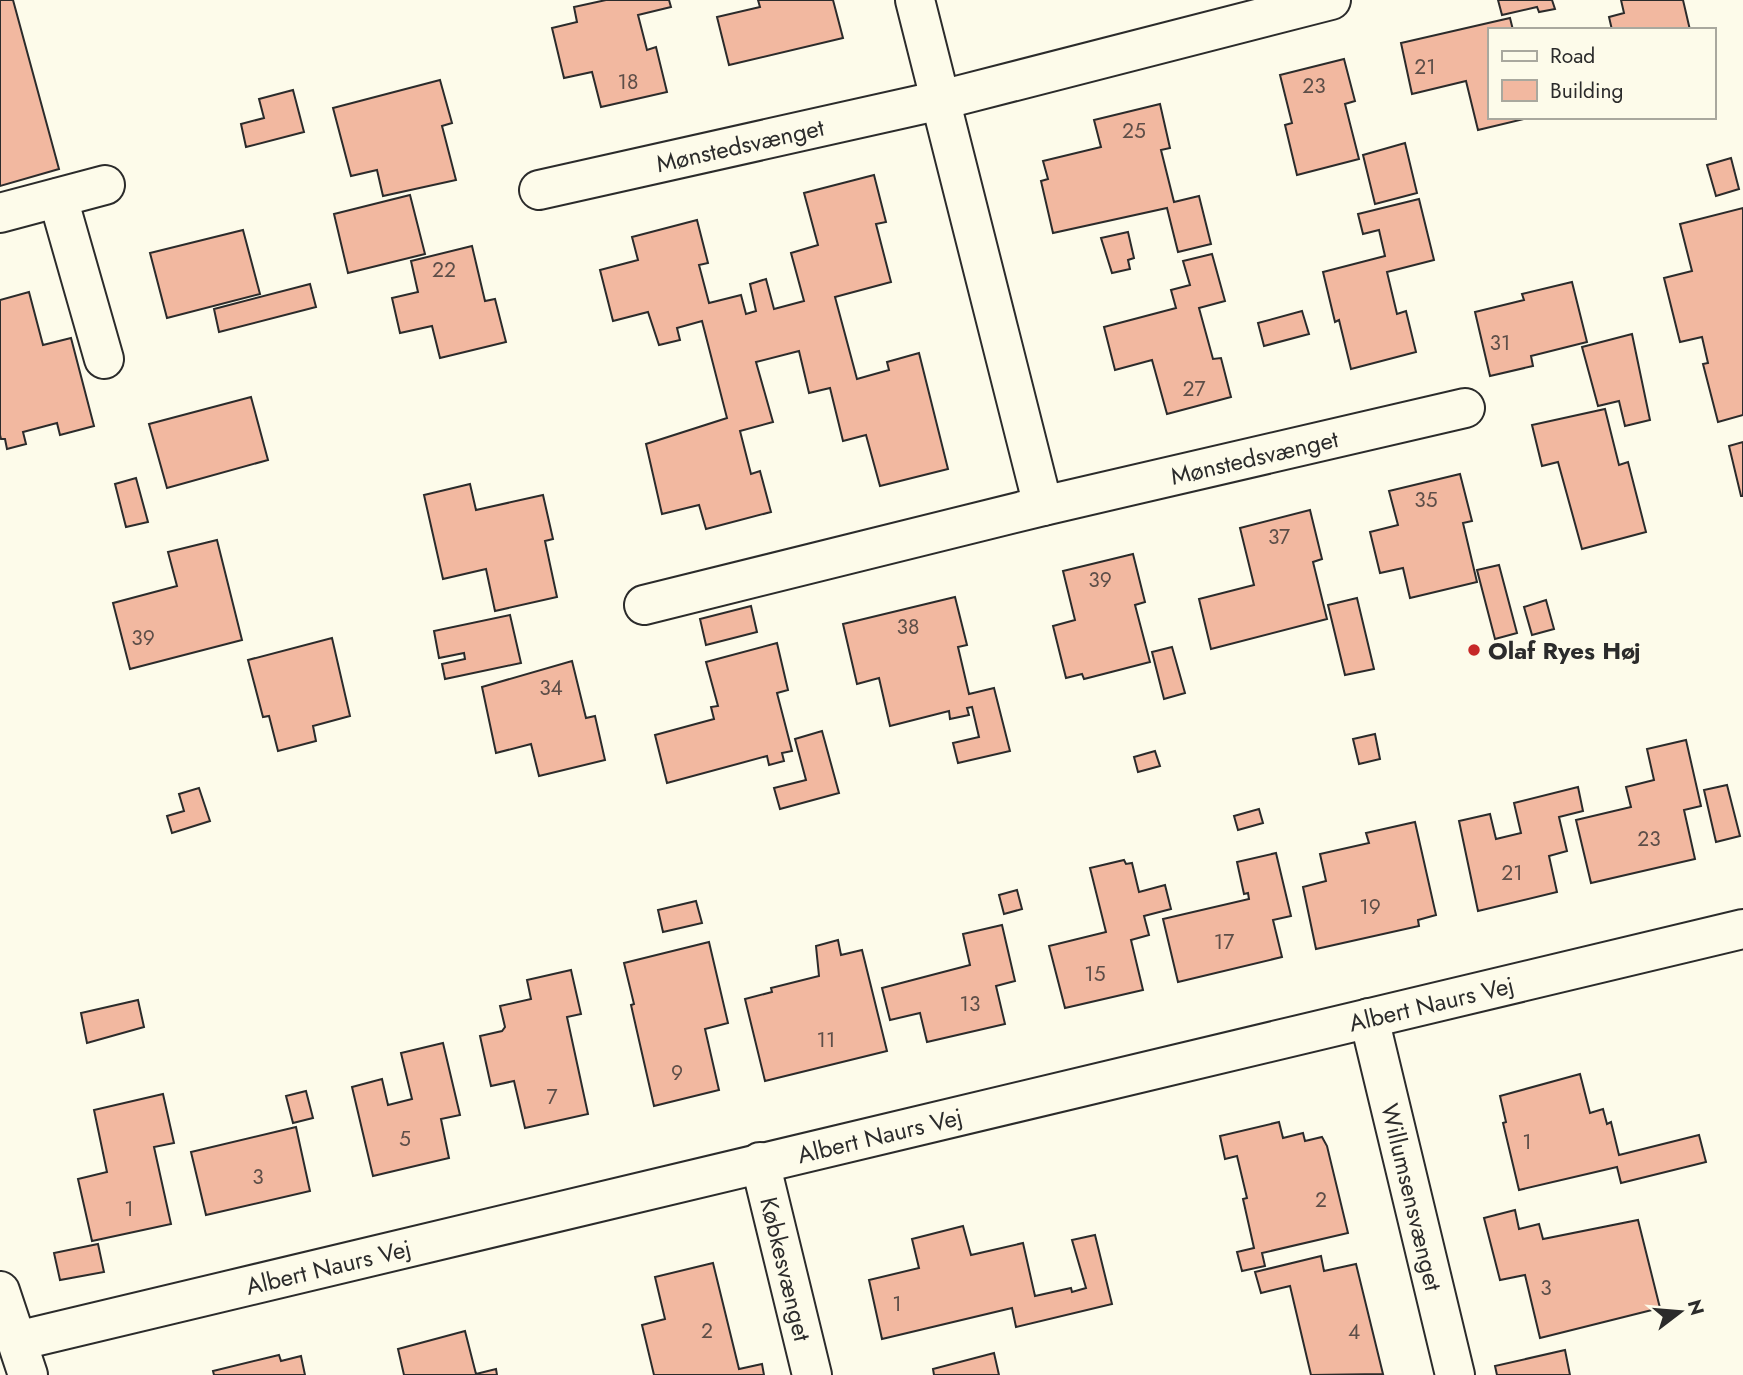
<svg xmlns="http://www.w3.org/2000/svg" width="1743" height="1375" viewBox="0 0 1743 1375" font-family="Jost,sans-serif">
<rect width="100%" height="100%" fill="#fdfbea"/>
<g fill="#f2b8a0" stroke="#2b2b2b" stroke-width="2">
<polygon points="0,0 13,0 59,169 0,186"/>
<polygon points="606,0 669,0 671,7 638,15 647,50 656,47 667,92 601,107 592,72 564,78 552,28 577,22 574,7"/>
<polygon points="758,0 833,0 843,38 729,65 717,17 760,7"/>
<polygon points="1498,0 1552,0 1555,9 1539,12 1537,7 1502,15"/>
<polygon points="1621,0 1683,0 1690,30 1612,30 1609,17 1624,13"/>
<polygon points="1510,18 1513,30 1489,30 1489,117 1532,117 1478,130 1466,81 1412,94 1401,43"/>
<polygon points="1344,59 1355,101 1345,104 1359,159 1297,175 1285,125 1292,123 1280,75"/>
<polygon points="440,80 452,123 442,126 456,180 383,196 377,170 351,176 333,108"/>
<polygon points="293,90 304,132 246,147 241,124 264,118 259,99"/>
<polygon points="1160,104 1170,148 1161,150 1174,202 1199,196 1211,244 1178,252 1167,208 1053,233 1041,181 1048,179 1043,161 1101,147 1094,120"/>
<polygon points="1405,143 1417,193 1375,204 1363,155"/>
<polygon points="1731,158 1739,189 1716,196 1707,165"/>
<polygon points="874,175 886,222 876,224 891,282 835,297 857,379 889,370 887,362 919,353 948,469 880,486 866,435 843,441 830,388 809,393 799,351 756,362 773,422 740,431 751,474 760,471 771,512 706,529 699,505 662,514 646,444 727,418 702,321 677,328 680,340 659,345 648,312 613,321 600,270 638,260 632,237 697,220 708,263 699,265 709,303 741,295 746,314 756,311 750,284 766,279 774,309 804,301 791,253 818,245 804,193"/>
<polygon points="410,195 425,254 348,273 334,214"/>
<polygon points="1419,199 1434,260 1387,272 1397,314 1406,311 1416,352 1351,369 1339,320 1335,322 1323,272 1385,256 1379,230 1363,234 1358,214"/>
<polygon points="1743,208 1743,415 1718,422 1703,364 1708,363 1702,337 1680,342 1664,278 1692,271 1680,224"/>
<polygon points="243,230 260,294 167,318 150,253"/>
<polygon points="1128,232 1134,258 1128,260 1130,269 1112,273 1101,238"/>
<polygon points="472,246 485,301 495,299 506,342 440,358 432,326 400,333 392,298 418,292 411,261"/>
<polygon points="1212,254 1225,301 1199,308 1213,359 1221,358 1231,397 1167,414 1152,360 1115,370 1104,327 1176,308 1171,290 1190,285 1183,261"/>
<polygon points="1572,282 1587,342 1531,356 1533,366 1490,376 1475,312 1524,300 1522,294"/>
<polygon points="310,284 316,307 219,332 214,309"/>
<polygon points="29,292 43,345 71,338 94,426 60,435 57,423 23,432 26,444 7,449 5,439 1,439 0,435 0,300"/>
<polygon points="1302,311 1309,334 1264,346 1258,323"/>
<polygon points="1632,334 1650,420 1625,426 1619,401 1598,406 1582,347"/>
<polygon points="251,397 268,460 167,488 149,424"/>
<polygon points="1605,409 1619,465 1628,462 1646,532 1582,549 1558,462 1542,466 1532,425"/>
<polygon points="1743,442 1743,496 1741,496 1729,446"/>
<polygon points="1460,474 1472,521 1463,523 1477,582 1410,598 1403,568 1380,573 1370,532 1398,525 1389,491"/>
<polygon points="136,478 148,522 126,527 115,484"/>
<polygon points="470,484 476,510 543,495 553,539 545,541 557,597 495,611 486,569 443,579 424,495"/>
<polygon points="1310,510 1322,559 1313,562 1327,619 1211,649 1199,599 1254,585 1240,528"/>
<polygon points="217,540 242,640 130,669 113,603 177,586 168,552"/>
<polygon points="1133,554 1145,602 1135,605 1150,662 1084,679 1082,674 1066,678 1053,626 1075,620 1063,571"/>
<polygon points="1499,565 1517,633 1495,639 1477,570"/>
<polygon points="955,597 967,645 958,647 969,694 994,688 1010,751 958,763 953,743 979,737 972,707 967,708 969,715 950,719 949,711 890,726 879,678 857,684 843,624"/>
<polygon points="1357,598 1374,669 1345,675 1328,605"/>
<polygon points="1546,600 1554,629 1532,635 1524,607"/>
<polygon points="751,606 757,632 706,645 700,619"/>
<polygon points="510,615 521,663 445,679 442,664 465,659 464,653 439,658 434,631"/>
<polygon points="332,638 350,716 313,726 316,741 278,751 269,716 263,717 248,660"/>
<polygon points="777,643 788,690 777,693 792,751 782,753 784,761 769,765 767,756 667,783 655,735 714,719 711,707 718,706 706,662"/>
<polygon points="1172,647 1185,693 1164,699 1152,652"/>
<polygon points="572,661 586,718 595,716 605,760 539,776 531,744 496,753 482,687"/>
<polygon points="822,731 839,793 780,809 774,788 806,780 795,739"/>
<polygon points="1375,734 1380,759 1359,764 1353,739"/>
<polygon points="1686,740 1701,806 1684,810 1695,859 1591,883 1576,820 1631,807 1626,787 1654,780 1647,749"/>
<polygon points="1155,751 1160,766 1138,772 1134,757"/>
<polygon points="1727,785 1740,836 1716,842 1704,790"/>
<polygon points="1578,787 1583,811 1559,817 1567,851 1549,856 1557,892 1478,911 1459,821 1490,814 1496,839 1521,833 1514,803"/>
<polygon points="199,788 210,821 172,833 167,816 184,811 179,794"/>
<polygon points="1259,809 1263,823 1238,830 1234,816"/>
<polygon points="1415,822 1436,915 1418,920 1419,926 1316,949 1303,887 1326,881 1320,854 1369,843 1366,833"/>
<polygon points="1276,853 1291,916 1273,920 1282,957 1178,982 1163,919 1249,899 1248,893 1244,894 1237,862"/>
<polygon points="1124,860 1126,864 1132,863 1139,892 1165,885 1171,909 1144,916 1149,935 1131,940 1143,990 1065,1008 1049,946 1106,932 1090,868"/>
<polygon points="1017,890 1022,909 1004,914 999,895"/>
<polygon points="696,901 702,923 663,932 658,910"/>
<polygon points="1002,925 1015,981 996,986 1005,1024 927,1042 920,1013 890,1020 882,988 970,965 963,934"/>
<polygon points="838,940 841,955 862,950 887,1051 765,1081 745,999 772,992 771,988 819,976 816,946"/>
<polygon points="709,942 728,1023 705,1029 719,1090 654,1106 631,1005 634,1004 624,963"/>
<polygon points="571,970 581,1014 567,1017 588,1114 525,1128 514,1081 491,1086 480,1036 502,1031 505,1027 500,1006 531,999 527,980"/>
<polygon points="138,1000 144,1027 87,1043 81,1013"/>
<polygon points="443,1043 460,1115 441,1119 449,1158 373,1176 352,1087 382,1079 388,1105 412,1099 401,1053"/>
<polygon points="1580,1074 1590,1113 1603,1109 1607,1124 1611,1122 1619,1155 1699,1135 1706,1162 1621,1183 1617,1167 1519,1190 1503,1123 1506,1122 1500,1096"/>
<polygon points="306,1091 313,1118 293,1123 286,1096"/>
<polygon points="163,1094 174,1143 154,1147 171,1224 92,1241 78,1179 107,1172 94,1110"/>
<polygon points="1279,1122 1283,1138 1303,1133 1305,1141 1322,1137 1327,1146 1348,1233 1262,1253 1265,1266 1242,1271 1237,1252 1254,1248 1243,1199 1247,1198 1237,1156 1225,1159 1220,1136"/>
<polygon points="296,1127 310,1191 206,1215 191,1152"/>
<polygon points="1515,1210 1519,1229 1539,1224 1543,1239 1638,1220 1660,1308 1540,1338 1525,1275 1500,1280 1484,1218"/>
<polygon points="963,1226 971,1255 1023,1243 1035,1296 1071,1288 1072,1292 1086,1288 1072,1240 1095,1235 1112,1304 1016,1327 1012,1308 882,1339 869,1280 919,1268 912,1239"/>
<polygon points="98,1244 104,1272 60,1280 54,1253"/>
<polygon points="1321,1256 1324,1271 1356,1264 1383,1374 1311,1375 1290,1286 1261,1293 1255,1272"/>
<polygon points="713,1263 739,1369 762,1364 764,1375 654,1375 642,1325 665,1319 655,1277"/>
<polygon points="465,1331 476,1374 496,1369 497,1375 404,1375 398,1349"/>
<polygon points="1565,1350 1570,1375 1497,1375 1495,1366"/>
<polygon points="994,1353 999,1375 934,1375 933,1369"/>
<polygon points="279,1355 281,1361 301,1356 305,1375 214,1375 213,1371"/>
</g>
<g fill="none" stroke-linecap="round" stroke-linejoin="round">
<defs>
<g id="minor">
<polyline points="915,0 1043,506"/>
<path id="s1" d="M539 190 941 100 1331 0"/>
<polyline points="58,198 104,359"/>
<polyline points="0,213 105,185"/>
<path id="s2" d="M644 605 1043 506 1465 408"/>
<path id="s3" d="M1369 1018 1455 1375"/>
<path id="s4" d="M760 1162 812 1375"/>
<polyline points="0,1291 28,1375"/>
<path id="s5" d="M17 1341 1743 929"/>
</g>
</defs>
<use href="#minor" stroke="#2b2b2b" stroke-width="42"/>
<use href="#minor" stroke="#fdfbea" stroke-width="38"/>
</g>
<circle fill="#c62828" stroke="#fdfbea" stroke-width="2.5" cx="1474" cy="650" r="7"/>
<g text-anchor="middle" dominant-baseline="central" stroke-width="5" stroke-linejoin="round" paint-order="stroke">
<g font-size="21" fill="#5d4e48">
<text x="1425" y="67">21</text>
<text x="628" y="82">18</text>
<text x="1314" y="86">23</text>
<text x="1134" y="131">25</text>
<text x="444" y="270">22</text>
<text x="1500" y="343">31</text>
<text x="1194" y="389">27</text>
<text x="1426" y="500">35</text>
<text x="1279" y="537">37</text>
<text x="1100" y="580">39</text>
<text x="908" y="627">38</text>
<text x="143" y="638">39</text>
<text x="551" y="688">34</text>
<text x="1649" y="839">23</text>
<text x="1512" y="873">21</text>
<text x="1370" y="907">19</text>
<text x="1224" y="942">17</text>
<text x="1095" y="974">15</text>
<text x="970" y="1004">13</text>
<text x="826" y="1040">11</text>
<text x="677" y="1073">9</text>
<text x="552" y="1097">7</text>
<text x="405" y="1139">5</text>
<text x="1527" y="1142">1</text>
<text x="258" y="1177">3</text>
<text x="1321" y="1200">2</text>
<text x="129" y="1209">1</text>
<text x="1546" y="1288">3</text>
<text x="897" y="1304">1</text>
<text x="707" y="1331">2</text>
<text x="1354" y="1332">4</text>
</g>
<g font-size="24" fill="#2b2b2b" stroke="#fdfbea">
<text stroke="none"><textPath href="#s1" startOffset="206">Mønstedsvænget</textPath></text>
<text stroke="none"><textPath href="#s2" startOffset="628">Mønstedsvænget</textPath></text>
<text stroke="none"><textPath href="#s5" startOffset="1454">Albert Naurs Vej</textPath></text>
<text stroke="none"><textPath href="#s5" startOffset="887">Albert Naurs Vej</textPath></text>
<text stroke="none"><textPath href="#s3" startOffset="184">Willumsensvænget</textPath></text>
<text stroke="none"><textPath href="#s5" startOffset="320">Albert Naurs Vej</textPath></text>
<text stroke="none"><textPath href="#s4" startOffset="110">Købkesvænget</textPath></text>
</g>
<g font-size="24" font-weight="bold" fill="#2b2b2b" stroke="#fdfbea" text-anchor="start">
<text x="1488" y="650">Olaf Ryes Høj</text>
</g>
</g>
<rect x="1488" y="28" width="228" height="91" fill="#fdfbea" stroke="#a9a89e" stroke-width="2"/>
<rect x="1502" y="51" width="35" height="10" fill="#fdfbea" stroke="#a9a89e" stroke-width="2"/>
<text x="1550" y="63" font-size="21" fill="#2b2b2b">Road</text>
<rect x="1502" y="80" width="35" height="21" fill="#f2b8a0" stroke="#a9a89e" stroke-width="2"/>
<text x="1550" y="98" font-size="21" fill="#2b2b2b">Building</text>
<g transform="translate(1680 1312) rotate(74)" stroke="#fdfbea" stroke-width="5" paint-order="stroke">
<path d="M0-5L12 26L0 18L-12 26Z" fill="#2b2b2b"/>
<text y="-10" font-size="19" font-weight="bold" text-anchor="middle" fill="#2b2b2b">N</text>
</g>
</svg>
